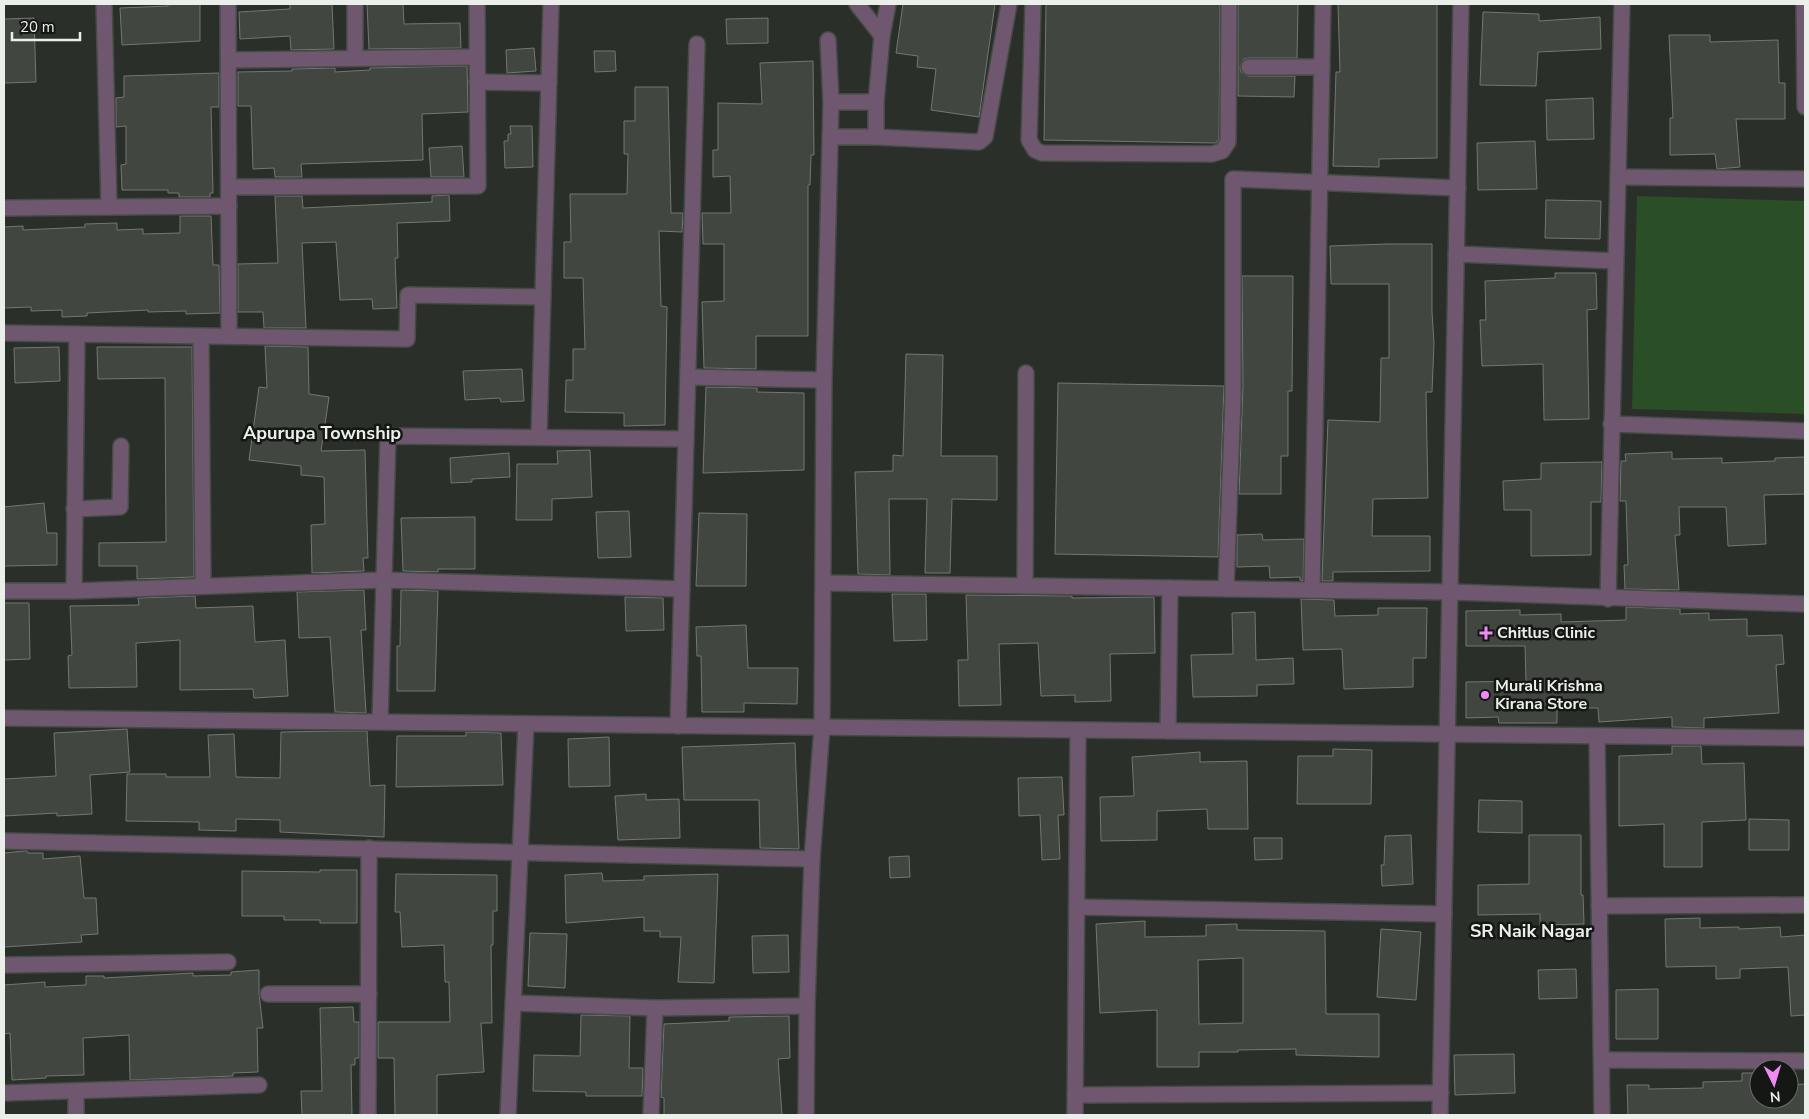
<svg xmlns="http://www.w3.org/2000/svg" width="1809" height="1119" viewBox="0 0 1809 1119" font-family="'Nunito Sans',sans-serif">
<rect width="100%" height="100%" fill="#2a2f29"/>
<polygon fill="#2a4e25" points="1637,196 1805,201 1805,414 1632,409"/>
<g fill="#414740" stroke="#727870" fill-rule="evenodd">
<polygon points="168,4 200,4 200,41 122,45 120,8 168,6"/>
<polygon points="290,4 332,4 334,49 291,50 290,36 240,39 239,12 290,9"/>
<polygon points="367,4 403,4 404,24 460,23 461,48 369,49"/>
<polygon points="903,4 995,4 979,117 931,110 936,69 917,67 918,56 896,53"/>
<polygon points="1046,4 1220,4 1219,139 1216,143 1044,140"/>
<polygon points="1238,4 1298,4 1297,58 1249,58 1244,59 1240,67 1241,72 1249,76 1295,76 1294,97 1238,96"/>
<polygon points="1338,4 1437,4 1437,158 1379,159 1379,167 1333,166 1336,72 1340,72"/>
<polygon points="1483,12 1539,14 1539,21 1600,17 1601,49 1538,52 1536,86 1480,85"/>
<polygon points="34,18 36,82 4,83 4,19"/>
<polygon points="768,18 768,43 727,44 726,19"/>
<polygon points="1669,35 1710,35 1710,42 1778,40 1779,83 1785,83 1785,119 1736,119 1740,167 1717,169 1715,154 1670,155 1670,118 1673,118"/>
<polygon points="534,48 536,71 507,73 506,50"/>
<polygon points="594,51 615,51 616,71 595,72"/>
<polygon points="813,61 814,155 811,155 810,185 808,185 808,336 756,336 756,369 704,368 702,302 724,301 724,244 703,244 702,213 731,213 730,176 713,177 713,150 718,150 718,103 762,104 760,63"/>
<polygon points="467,66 468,112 422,114 423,160 301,164 302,177 275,177 274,168 253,169 251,106 238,106 238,72 292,71 292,69 335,68 335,72 370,70 370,68"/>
<polygon points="219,73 219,107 211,107 213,193 210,193 210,197 179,197 179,193 168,193 168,190 122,190 121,165 126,164 126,126 116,127 116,98 124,97 124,76"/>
<polygon points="635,87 668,87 671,213 683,213 682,232 659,231 661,306 667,307 665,425 624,426 624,413 565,412 566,380 573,380 573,349 585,349 583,278 564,278 564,242 571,242 570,194 627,194 628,154 624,154 624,121 635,121"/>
<polygon points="1593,98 1594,139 1547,140 1546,100"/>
<polygon points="510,126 532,126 533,167 505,168 504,141 508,141 508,134 511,134"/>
<polygon points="1535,141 1537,189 1478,190 1477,143"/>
<polygon points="462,146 464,177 431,177 429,148"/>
<polygon points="449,195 450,221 397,223 398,258 395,258 397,308 373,309 372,299 340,300 336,242 302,243 306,328 264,328 263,312 238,312 238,264 278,263 275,196 302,196 303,208 432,202 432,196"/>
<polygon points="1546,200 1601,201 1600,239 1545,238"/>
<polygon points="180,216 211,216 213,265 219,265 220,313 186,314 186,311 148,312 148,310 87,313 87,316 62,317 62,310 31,311 31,307 4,308 4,227 23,226 23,230 85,227 85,224 117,223 117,230 143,229 143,234 180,233"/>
<polygon points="1387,244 1432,244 1432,312 1434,343 1432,392 1426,392 1428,498 1373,499 1372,536 1430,536 1430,571 1333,572 1333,581 1322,581 1328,420 1380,422 1381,358 1389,358 1389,284 1331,284 1330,246"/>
<polygon points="1555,273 1596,273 1597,309 1587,310 1589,419 1544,420 1543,364 1482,366 1480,320 1486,320 1485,281 1555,278"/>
<polygon points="1242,276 1293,276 1292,391 1288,391 1288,456 1281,456 1281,494 1239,494 1243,386"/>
<polygon points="265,346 308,347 309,394 329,397 321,451 365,450 368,558 363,558 364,571 312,573 311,525 325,524 324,477 301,475 301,466 249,460 259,387 267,388"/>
<polygon points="59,347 60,381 15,383 14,348"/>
<polygon points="97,347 192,347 194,577 137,579 137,566 99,566 99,543 166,542 165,378 98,379"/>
<polygon points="906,354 943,355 941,456 997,456 997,500 952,499 950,573 925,573 927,499 889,499 890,575 858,574 855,472 893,471 893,455 903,456"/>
<polygon points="522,369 524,401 501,402 500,398 465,400 463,371"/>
<polygon points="1058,383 1224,386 1218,557 1055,554"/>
<polygon points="706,387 757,388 757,392 804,393 804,470 703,473"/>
<polygon points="590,450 592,497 552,499 552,520 516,520 517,464 558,464 557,451"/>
<polygon points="1672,452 1672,459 1722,458 1722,463 1775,461 1775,458 1805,457 1805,494 1764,495 1766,544 1728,546 1726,507 1679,507 1680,535 1675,535 1679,590 1625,589 1624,565 1628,565 1626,501 1620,501 1621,461 1626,461 1625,454"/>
<polygon points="509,453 510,477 472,479 472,482 451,483 450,458"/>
<polygon points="1602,462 1601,502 1591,502 1591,555 1531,556 1531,510 1504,510 1503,481 1541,479 1541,463"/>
<polygon points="44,503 47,533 57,533 57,565 4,566 4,507"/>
<polygon points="629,511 631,557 598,558 596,512"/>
<polygon points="699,513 747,514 746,586 696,586"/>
<polygon points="475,517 475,569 438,569 438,572 403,571 401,518"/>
<polygon points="1262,534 1263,540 1304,539 1303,581 1300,580 1300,577 1270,578 1269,566 1237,567 1237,535"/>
<polygon points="364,590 366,630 361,630 366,713 335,712 330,637 299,638 297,592"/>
<polygon points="401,590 438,591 435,691 397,691 397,646 400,646"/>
<polygon points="892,594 926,594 927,640 894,641"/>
<polygon points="966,595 1072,596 1072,598 1154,597 1155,653 1110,654 1111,701 1075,702 1075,695 1041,696 1038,643 999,644 1001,705 959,706 958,660 968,660"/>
<polygon points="195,596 196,608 253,606 255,642 285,640 288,696 254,698 253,689 180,690 180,640 136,643 137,687 69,688 68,656 72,655 70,606 139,605 138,598"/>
<polygon points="625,597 663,598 664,630 626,631"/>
<polygon points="1301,599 1334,600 1335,616 1378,615 1378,608 1427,608 1426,658 1413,658 1413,687 1344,689 1342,649 1303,650"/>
<polygon points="4,603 29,603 30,659 4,660"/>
<polygon points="1626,607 1680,609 1680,614 1709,613 1709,620 1747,619 1747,636 1782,635 1784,664 1776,665 1779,713 1704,718 1704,728 1672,727 1672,717 1599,722 1598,708 1557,708 1557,723 1499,723 1498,717 1466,718 1466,682 1526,681 1525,646 1466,646 1466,611 1520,610 1520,615 1561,614 1561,622 1626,620"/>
<polygon points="1255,612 1256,660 1293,658 1294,684 1257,685 1257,696 1193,697 1191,655 1233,654 1232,613"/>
<polygon points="746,625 748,668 798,668 797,704 744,703 744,712 702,712 701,656 697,656 696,627"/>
<polygon points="127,729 130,772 90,775 92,814 57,816 57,813 4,816 4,779 56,776 54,733"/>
<polygon points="336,731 367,731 370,786 385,785 384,837 280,832 280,820 236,819 236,831 199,830 199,822 126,821 127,774 166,774 166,777 210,777 208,735 234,734 236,777 280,778 281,732"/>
<polygon points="466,732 501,733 503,785 396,787 397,736 466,736"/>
<polygon points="609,737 610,786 569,787 568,739"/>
<polygon points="795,743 799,849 760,848 759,800 684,800 682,747"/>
<polygon points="1672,746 1701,746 1702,764 1744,763 1746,820 1702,822 1702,867 1664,867 1664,824 1619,826 1619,756 1672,754"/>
<polygon points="1333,749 1372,750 1371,804 1297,804 1298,756 1333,756"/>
<polygon points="1200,752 1200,762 1247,761 1248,829 1208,829 1207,809 1157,811 1157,840 1101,841 1100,797 1134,796 1132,757"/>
<polygon points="1062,777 1064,815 1058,815 1060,859 1042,860 1040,815 1019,816 1018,778"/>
<polygon points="646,794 646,800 679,799 680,838 618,840 615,796"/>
<polygon points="1479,800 1522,801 1522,833 1478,832"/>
<polygon points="1749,819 1789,820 1789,850 1749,850"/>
<polygon points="1411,835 1413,884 1382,886 1381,865 1384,865 1385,836"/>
<polygon points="1529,835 1581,835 1581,895 1583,895 1584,924 1540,925 1540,914 1478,915 1478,885 1529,884"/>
<polygon points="1254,838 1282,838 1282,859 1255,860"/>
<polygon points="24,851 27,851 28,853 43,853 43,859 80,856 84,898 96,898 98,934 81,935 82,942 4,947 4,853"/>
<polygon points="909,856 910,877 890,878 889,857"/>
<polygon points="320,870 357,870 357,923 320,923 320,920 284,920 284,916 242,916 242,871 320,872"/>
<polygon points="602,873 603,881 644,880 644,876 718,874 714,983 678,982 681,937 660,937 660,931 644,931 644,917 566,923 565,875"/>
<polygon points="396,874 497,875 497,911 493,911 493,945 491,945 492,1023 481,1023 484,1072 437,1075 437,1115 395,1115 394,1058 378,1058 378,1022 450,1022 449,982 445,982 444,945 402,947 400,912 395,912"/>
<polygon points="1700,918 1700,928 1739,927 1739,929 1780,927 1781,937 1805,935 1805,1015 1791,1016 1788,967 1740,969 1740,978 1716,979 1716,966 1666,967 1665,919"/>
<path d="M1145 921V937L1206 936V925L1237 924V930L1325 931 1326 1014H1379V1057L1296 1055V1049L1238 1050V1052H1199V1067H1157V1010L1100 1013 1096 924ZM1243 958V1023L1199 1024 1198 960Z"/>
<polygon points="1381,929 1421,932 1416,1000 1377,997"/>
<polygon points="530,933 567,934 565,988 528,986"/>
<polygon points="788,935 789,972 753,973 752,936"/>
<polygon points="1576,969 1577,998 1539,999 1538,970"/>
<polygon points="259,970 259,994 263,1028 257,1028 258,1072 233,1073 233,1076 130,1080 129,1035 83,1038 84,1075 46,1076 46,1078 12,1080 10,1033 4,1034 4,985 45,982 45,987 86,985 86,976 104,976 104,978 193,973 193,976 231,975 231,972"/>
<polygon points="1658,989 1658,1039 1616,1039 1616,990"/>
<polygon points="353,1007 354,1022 359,1022 359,1058 355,1058 355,1065 351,1065 352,1115 302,1115 301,1091 322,1091 320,1008"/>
<polygon points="581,1015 630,1016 629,1068 643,1068 642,1096 586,1096 586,1092 533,1091 534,1055 580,1056"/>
<polygon points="789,1016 790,1058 778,1059 782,1115 664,1115 664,1098 661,1097 664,1024 729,1021 729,1017"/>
<polygon points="1514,1054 1515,1093 1455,1095 1454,1055"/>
<polygon points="1742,1073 1759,1073 1759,1099 1789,1099 1789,1085 1805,1084 1805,1115 1628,1115 1627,1085 1649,1085 1649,1089 1703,1088 1703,1082 1742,1081"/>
</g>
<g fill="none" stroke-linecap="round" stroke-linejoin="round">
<defs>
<g id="minor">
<polyline points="104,4 109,207"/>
<polyline points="228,4 229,336"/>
<polyline points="355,4 355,58"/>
<polyline points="857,4 882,36"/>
<polyline points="1033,4 1029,140 1035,150 1042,153 1212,154 1222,151 1228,142 1229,4"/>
<polyline points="1804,4 1805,107"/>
<polyline points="229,60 477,57"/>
<polyline points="1249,67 1322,67"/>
<polyline points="477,82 549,83"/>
<polyline points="831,102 876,102 882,36 888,4"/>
<polyline points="876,102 876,137 979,142 985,137 1009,4"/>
<polyline points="830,137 876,137"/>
<polyline points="1618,177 1805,179"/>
<polyline points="229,187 478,186 477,4"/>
<polyline points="4,208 229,206"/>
<polyline points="1456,254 1615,261"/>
<polyline points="4,333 407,339 408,295 543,297"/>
<polyline points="201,336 203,586"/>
<polyline points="688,377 824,380"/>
<polyline points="1611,424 1805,431"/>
<polyline points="539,437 551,4"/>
<polyline points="74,509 120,507 121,446"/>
<polyline points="823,583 1450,592 1805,604"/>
<polyline points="1025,586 1026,373"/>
<polyline points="1226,589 1233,398 1233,179 1458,188"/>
<polyline points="1312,590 1323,4"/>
<polyline points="4,591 74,591 384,580 682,589"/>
<polyline points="74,591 77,334"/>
<polyline points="1608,599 1622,4"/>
<polyline points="4,718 1805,738"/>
<polyline points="380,722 388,436 686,439"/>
<polyline points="678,726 697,44"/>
<polyline points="1168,731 1170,588"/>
<polyline points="1597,736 1602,1115"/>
<polyline points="4,841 812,859"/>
<polyline points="1599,906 1805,905"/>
<polyline points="1077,907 1444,914"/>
<polyline points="4,965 228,962"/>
<polyline points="268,994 369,994"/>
<polyline points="513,1003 655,1008 807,1006"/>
<polyline points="1602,1060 1805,1061"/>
<polyline points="76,1091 76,1115"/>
<polyline points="4,1093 259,1085"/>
<polyline points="1075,1095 1441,1093"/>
<polyline points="368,1115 369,848"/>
<polyline points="508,1115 526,724"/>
<polyline points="651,1115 655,1008"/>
<polyline points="806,1115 807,1006 812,859 822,727 824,380 831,102 828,40"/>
<polyline points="1075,1115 1078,730"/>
<polyline points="1440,1115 1461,4"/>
</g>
</defs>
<use href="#minor" stroke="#454a44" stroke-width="18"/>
<use href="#minor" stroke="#6f586f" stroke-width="15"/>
</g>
<g fill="#f08bf5" stroke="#141713" stroke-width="2">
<path d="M1483.5 625.5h5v5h5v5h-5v5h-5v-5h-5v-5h5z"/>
<circle cx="1485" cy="695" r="5"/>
</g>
<g text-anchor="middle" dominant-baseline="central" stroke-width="5" stroke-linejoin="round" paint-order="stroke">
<g font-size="16" font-weight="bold" fill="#ebefea" stroke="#141713" text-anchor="start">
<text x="1497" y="633">Chitlus Clinic</text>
<text x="1495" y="686">Murali Krishna<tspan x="1495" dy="18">Kirana Store</tspan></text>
</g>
<g font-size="18" font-weight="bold" fill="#ebefea" stroke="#141713">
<text x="322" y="433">Apurupa Township</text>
<text x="1531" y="931">SR Naik Nagar</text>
</g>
</g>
<rect width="1809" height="1119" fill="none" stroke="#ebefea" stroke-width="10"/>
<g transform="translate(1774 1084) rotate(175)"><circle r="24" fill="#141713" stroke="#6a6d69"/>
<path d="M0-4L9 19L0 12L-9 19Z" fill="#f08bf5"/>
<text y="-8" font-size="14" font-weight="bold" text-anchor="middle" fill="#ebefea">N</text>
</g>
<path d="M12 32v8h68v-8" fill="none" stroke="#ebefea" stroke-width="2.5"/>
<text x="20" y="32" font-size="15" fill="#ebefea" stroke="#141713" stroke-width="4" paint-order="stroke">20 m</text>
</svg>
